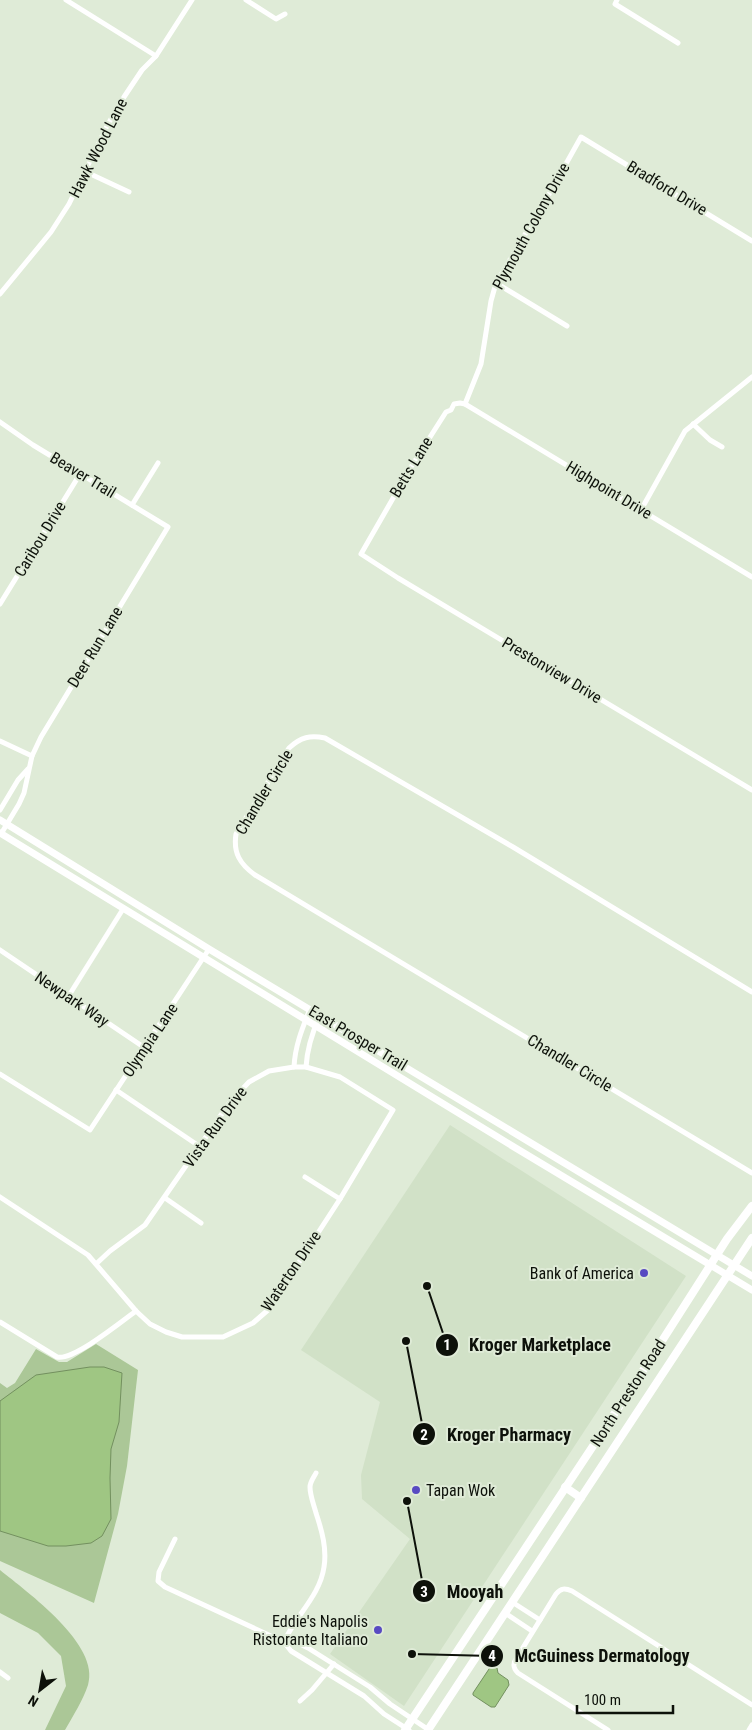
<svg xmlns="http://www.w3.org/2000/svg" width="752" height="1730" viewBox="0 0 752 1730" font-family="'Roboto Condensed',sans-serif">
<rect width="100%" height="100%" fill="#dfebd7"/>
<polygon fill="#d1e1c7" points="450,1125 686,1276 404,1706 330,1654 410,1539 362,1499 361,1475 380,1402 301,1350"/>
<g fill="#abc797">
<polygon points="96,1344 138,1370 127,1466 118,1514 94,1603 0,1561 0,1383 7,1388 15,1383 36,1349 59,1362 67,1362"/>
<path d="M0 1570C27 1592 101 1645 88 1685 83 1700 73 1716 65 1730H45L66 1686 61 1656 38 1633 0 1613Z"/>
</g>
<g fill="#9fc683" stroke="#73905f">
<polygon points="90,1367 104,1367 122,1373 119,1422 111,1449 110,1478 111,1519 102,1536 91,1543 66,1546 48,1546 0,1531 0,1401 36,1375"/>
<polygon points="491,1666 497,1668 498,1673 508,1680 509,1685 495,1707 491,1707 473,1695 473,1693"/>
</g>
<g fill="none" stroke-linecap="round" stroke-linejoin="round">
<g stroke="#fff" stroke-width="5">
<polyline points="66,0 156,56"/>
<polyline points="246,0 276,19 285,14"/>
<polyline points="617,0 615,4 678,43"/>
<polyline points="84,171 129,192"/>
<polyline points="496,283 567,326"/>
<polyline points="0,294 51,232 69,204 108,124 124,97 142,70 156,56 192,0"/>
<polyline points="465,404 481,364 491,301 496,283 548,196 581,137 752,241"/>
<polyline points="0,422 33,445 168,527 41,737 32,756 24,793 19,804 1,834"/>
<polyline points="693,424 710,440 722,447"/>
<polyline points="132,505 158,463"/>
<polyline points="641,510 685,431 752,377"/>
<polyline points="752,577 465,404 460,403 454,404 451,410 446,412 411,467 361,554 398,578 752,790"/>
<polyline points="0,604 80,474"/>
<polyline points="0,741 32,756"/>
<polyline points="0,810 18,780 28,769"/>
<polyline points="0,950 145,1048"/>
<path d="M752 992 513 847 325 738C310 735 301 737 289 748L236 834C233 853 240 864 255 875L752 1173"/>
<polyline points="68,997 123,909"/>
<path d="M294 1067C295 1046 302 1029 310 1009"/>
<path d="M306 1067C307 1049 312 1033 320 1015"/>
<polyline points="0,1074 90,1130 209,949"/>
<polyline points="116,1090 199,1146"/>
<polyline points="305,1177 340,1199"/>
<polyline points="0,1197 88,1255 136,1311 150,1324 166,1332 182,1337 223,1337 253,1323 268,1310 340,1199 393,1110 340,1077 306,1067 294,1067 269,1071 249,1082 230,1102 145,1225 110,1251 96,1264"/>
<polyline points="165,1198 201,1223"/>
<path d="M0 1322 57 1357C73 1361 121 1322 136 1311"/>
<polyline points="175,1539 159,1572 158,1581 165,1587 284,1642 296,1642 308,1648 370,1687 390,1704 429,1730"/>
<polyline points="512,1602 540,1620"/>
<polyline points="505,1613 532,1631"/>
<path d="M284 1642C295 1616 320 1596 324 1567 327 1549 322 1531 316 1513 314 1505 310 1496 310 1487 310 1482 314 1477 316 1473"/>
<polyline points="284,1642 291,1651 364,1696 384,1714 409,1730"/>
<polyline points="0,1672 8,1678"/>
<polyline points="300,1701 312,1690 334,1664"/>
<path d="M608 1730 518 1673C514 1669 512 1665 516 1659L556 1594C561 1588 565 1588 572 1591L752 1705"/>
<polyline points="749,1730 752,1725"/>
</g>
<g stroke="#fff" stroke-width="7">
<polyline points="0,820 209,949 752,1276"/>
<polyline points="0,833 519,1150 752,1290"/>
</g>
<g stroke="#fff" stroke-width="8">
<polyline points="565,1487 581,1498"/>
<polyline points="405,1730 646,1366 727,1239 752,1206"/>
<polyline points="428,1730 752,1238"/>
</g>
</g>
<g fill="#584ac2" stroke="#dfebd7" stroke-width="2">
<circle cx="644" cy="1273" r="5"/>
<circle cx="416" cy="1490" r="5"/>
<circle cx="378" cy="1630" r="5"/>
</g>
<g text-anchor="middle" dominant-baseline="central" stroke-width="4" stroke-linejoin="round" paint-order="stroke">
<g font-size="16" fill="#0d110a" stroke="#dfebd7">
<text transform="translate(98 148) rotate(-63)">Hawk Wood Lane</text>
<text transform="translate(667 188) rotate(31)">Bradford Drive</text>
<text transform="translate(531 226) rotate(-61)">Plymouth Colony Drive</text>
<text transform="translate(411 467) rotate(-59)">Betts Lane</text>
<text transform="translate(83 475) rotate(31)">Beaver Trail</text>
<text transform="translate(609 490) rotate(31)">Highpoint Drive</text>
<text transform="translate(40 539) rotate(-59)">Caribou Drive</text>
<text transform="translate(95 647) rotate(-59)">Deer Run Lane</text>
<text transform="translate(552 670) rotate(31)">Prestonview Drive</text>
<text transform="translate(264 792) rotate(-59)">Chandler Circle</text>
<text transform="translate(72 999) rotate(34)">Newpark Way</text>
<text transform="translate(358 1038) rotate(31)">East Prosper Trail</text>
<text transform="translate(150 1040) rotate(-56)">Olympia Lane</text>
<text transform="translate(570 1063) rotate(31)">Chandler Circle</text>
<text transform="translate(215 1127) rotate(-54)">Vista Run Drive</text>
<text transform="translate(291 1271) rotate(-56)">Waterton Drive</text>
<text transform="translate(628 1393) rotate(-57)">North Preston Road</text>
</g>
<g font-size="16" fill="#0d110a" stroke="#dfebd7" text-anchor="end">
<text x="634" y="1273">Bank of America</text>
<text x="426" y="1490" text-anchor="start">Tapan Wok</text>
<text x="368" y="1621">Eddie's Napolis<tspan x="368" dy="18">Ristorante Italiano</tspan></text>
</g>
</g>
<path fill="none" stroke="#0d110a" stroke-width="2" d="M427 1286L447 1345M406 1341L424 1434M407 1501L424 1591M412 1654L492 1656"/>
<g fill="#0d110a" stroke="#dfebd7" stroke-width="2">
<circle cx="427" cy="1286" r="5"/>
<circle cx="406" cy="1341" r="5"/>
<circle cx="407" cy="1501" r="5"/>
<circle cx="412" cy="1654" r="5"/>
<circle cx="447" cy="1345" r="12"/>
<circle cx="424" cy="1434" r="12"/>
<circle cx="424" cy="1591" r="12"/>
<circle cx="492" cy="1656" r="12"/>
</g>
<g font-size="15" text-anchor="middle" font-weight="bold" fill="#fff">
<text x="447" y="1350">1</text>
<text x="424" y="1440">2</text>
<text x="424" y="1597">3</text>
<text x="492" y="1661">4</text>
</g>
<g font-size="18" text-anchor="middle" font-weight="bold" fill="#0d110a" stroke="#dfebd7" stroke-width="4" stroke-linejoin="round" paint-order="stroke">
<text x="540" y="1351">Kroger Marketplace</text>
<text x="509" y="1441">Kroger Pharmacy</text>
<text x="475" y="1598">Mooyah</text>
<text x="602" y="1662">McGuiness Dermatology</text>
</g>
<g transform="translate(40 1690) rotate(211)" stroke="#dfebd7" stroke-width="4" paint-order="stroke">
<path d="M0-4L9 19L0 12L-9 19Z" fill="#0d110a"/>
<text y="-8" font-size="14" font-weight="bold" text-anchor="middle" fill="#0d110a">N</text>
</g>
<path d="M577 1705v8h96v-8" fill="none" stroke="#0d110a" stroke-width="2.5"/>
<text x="584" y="1705" font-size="15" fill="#0d110a" stroke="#dfebd7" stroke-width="4" paint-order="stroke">100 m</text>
</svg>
